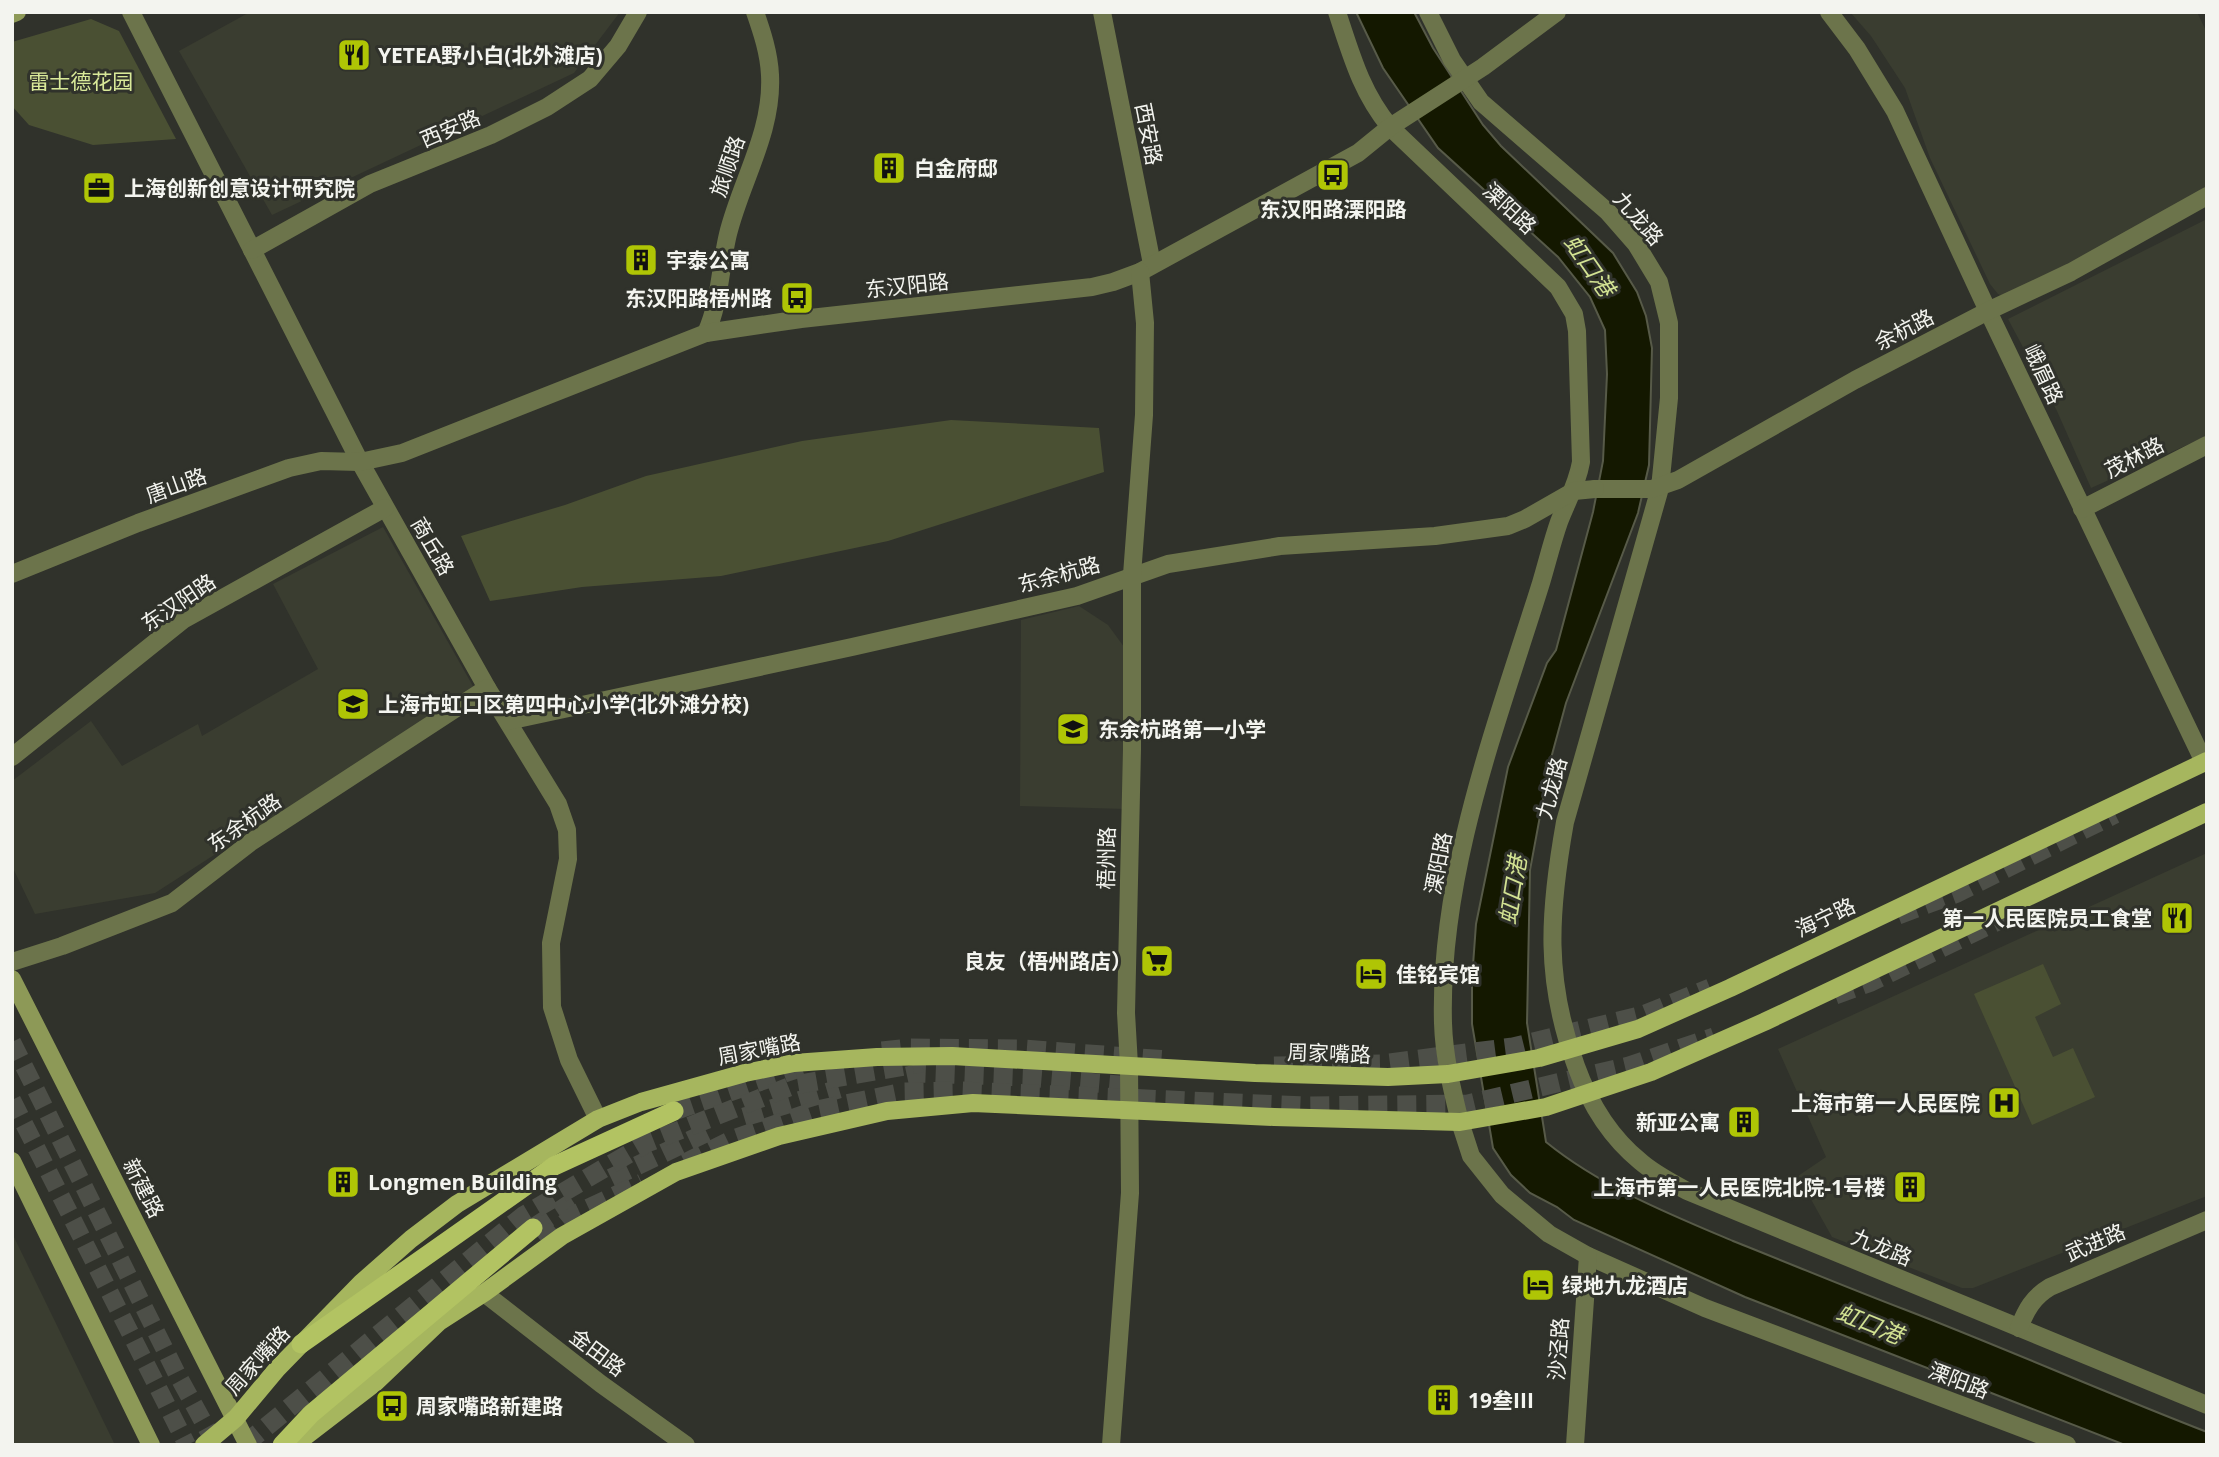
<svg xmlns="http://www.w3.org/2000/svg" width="2219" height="1457" viewBox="0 0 2219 1457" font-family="'Open Sans','Noto Sans SC',sans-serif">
<rect width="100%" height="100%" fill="#30322b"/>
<g fill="#3a3d30">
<polygon points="250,12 620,12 574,73 272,215 179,51"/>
<polygon points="1850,12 2197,12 2207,33 2207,190 2012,300 1998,294 1990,284 1930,158 1905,88 1871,36"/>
<polygon points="2207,219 2207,436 2091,488 2057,411 2008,319"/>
<polygon points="383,527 474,688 155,893 35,914 12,866 12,781 91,721 122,766 198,724 202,736 318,669 273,584"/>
<polygon points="1079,606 1108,625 1127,651 1126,809 1020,806 1021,620"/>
<polygon points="2207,853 2207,1196 1973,1288 1962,1288 1832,1237 1798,1176 1826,1157 1778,1049"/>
<polygon points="12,1233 115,1445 12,1445"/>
</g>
<g fill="#4a5033">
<polygon points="91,19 119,31 176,139 93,145 29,125 12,106 12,42"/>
<polygon points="951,420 1099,428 1104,472 888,541 721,576 582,587 490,601 461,536 565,505 646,476 802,441"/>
<polygon points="2043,964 2061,1004 2035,1017 2053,1057 2073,1048 2095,1097 2032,1125 1974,994"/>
</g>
<path fill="#141800" stroke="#575a48" stroke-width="2" d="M1356 12H1414L1433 48 1483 125 1501 146 1613 253 1637 292 1646 316 1652 348 1649 465 1638 513 1566 703 1550 762 1530 870 1527 1023 1546 1142C1600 1186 1669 1214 1733 1241 1791 1264 1848 1288 1906 1310 2007 1349 2106 1393 2207 1432V1445H2125L1745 1297 1574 1220 1557 1207 1530 1193 1511 1175 1493 1148 1472 1024V979L1476 924 1508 767 1547 663 1556 650 1593 512 1603 461 1607 374 1605 330 1590 297 1558 257 1438 148 1383 68Z"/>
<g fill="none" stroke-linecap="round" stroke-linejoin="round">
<g stroke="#4d4f48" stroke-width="18" stroke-dasharray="18 9" stroke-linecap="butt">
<polyline points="12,1042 177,1374 216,1445"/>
<polyline points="12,1100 187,1445"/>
</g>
<g stroke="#4d4f48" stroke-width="19" stroke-dasharray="19 10" stroke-linecap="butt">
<polyline points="1898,915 1957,893 2115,814"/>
<polyline points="1835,995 1871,982 2008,916"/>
<polyline points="882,1051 908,1048 1025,1049 1167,1060"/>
<polyline points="1274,1066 1381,1064 1513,1047 1643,1015 1710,988"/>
<polyline points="907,1076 921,1073 1028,1077 1131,1086"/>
<polyline points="674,1111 805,1066"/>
<polyline points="744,1117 839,1089"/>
<polyline points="685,1163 736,1138 817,1110 904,1092 961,1091 1307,1106 1468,1104 1629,1066 1714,1037"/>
<polyline points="611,1178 710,1131"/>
<polyline points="533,1228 579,1198"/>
<polyline points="542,1242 576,1214 642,1183"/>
<polyline points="244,1445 523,1216 647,1143 794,1085 922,1063"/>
</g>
<g stroke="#6c744b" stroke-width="18">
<path d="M1337 12C1351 54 1361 92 1390 127"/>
<path d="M1428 12 1452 60 1481 102 1608 212 1636 244 1659 282 1669 323V398L1660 488 1565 822C1549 912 1544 979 1576 1066 1589 1102 1610 1137 1641 1162 1655 1174 1671 1182 1687 1191L2207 1405"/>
<polyline points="1829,12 1857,49 1895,111 1988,311 2204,762"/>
<polyline points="1595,489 1652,489 1678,480 1855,380 1988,311 2071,272 2207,196"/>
<polyline points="2082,509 2207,445"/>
<polyline points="1460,1122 1471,1156 1502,1195 1549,1234 1588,1256 1705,1308 2067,1445"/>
<path d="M2019 1328C2026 1310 2033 1297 2050 1287L2207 1220"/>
<polyline points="1575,1445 1588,1256"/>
</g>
<g stroke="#6c744b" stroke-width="18">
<polyline points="131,12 360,462 487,688 558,804 567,830 568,859 551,943 552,1007 569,1060 598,1119"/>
<polyline points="1102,12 1152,264"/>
<path d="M1390 127 1558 287 1574 314 1577 331 1581 462C1577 485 1567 501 1559 522 1552 542 1547 563 1541 583 1497 724 1439 872 1443 1023 1444 1057 1452 1089 1460 1122"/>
<polyline points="252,250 370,184 491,135 547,107 590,79 618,46 638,12"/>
<path d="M706 333C720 303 720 267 728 234 741 181 773 132 770 75 769 53 762 32 755 12"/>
<polyline points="12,574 138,523 289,468 321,461 360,462 402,453 706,333 801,319 1092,287 1113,282 1140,272 1358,153 1390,127 1483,67 1557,12"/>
<polyline points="508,721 852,647 1077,596 1168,564 1280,546 1435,536 1508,526 1525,519 1574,491 1595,489"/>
<polyline points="12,757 183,620 385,508"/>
<polyline points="12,962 62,946 172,903 251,842 487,688"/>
<polyline points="484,1293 601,1384 686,1445"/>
<polyline points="1111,1445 1130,1193 1129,1065 1126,1013 1132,749 1132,575 1144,415 1145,323 1140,272"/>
</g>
<g stroke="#8d9957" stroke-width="18">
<polyline points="12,14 17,12"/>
<polyline points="12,979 248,1445"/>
<polyline points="12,1161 151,1445"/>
</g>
<g stroke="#a6b65e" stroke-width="18">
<polyline points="204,1445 236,1418 277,1369 361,1283 411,1239 457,1204 598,1119 641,1102 745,1073 794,1063 877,1057 952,1056 1255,1073 1388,1077 1448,1074 1539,1058 1638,1029 1730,988 2207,761"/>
<polyline points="294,1445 376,1382 439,1322 484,1293 562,1236 676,1172 779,1136 887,1111 973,1103 1274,1117 1460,1122 1546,1107 1651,1072 1764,1022 2207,812"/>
</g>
<g stroke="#b2c362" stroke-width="19">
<polyline points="301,1344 554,1166 674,1111"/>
<polyline points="282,1445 311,1414 533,1228"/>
</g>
</g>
<defs>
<symbol id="restaurant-square" viewBox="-11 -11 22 22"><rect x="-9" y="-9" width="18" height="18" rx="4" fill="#afc505" stroke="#30322b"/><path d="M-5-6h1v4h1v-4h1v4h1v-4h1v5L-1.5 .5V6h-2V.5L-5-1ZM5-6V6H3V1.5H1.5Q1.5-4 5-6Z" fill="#111"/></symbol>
<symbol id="building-square" viewBox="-11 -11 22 22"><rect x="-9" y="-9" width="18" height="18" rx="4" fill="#afc505" stroke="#30322b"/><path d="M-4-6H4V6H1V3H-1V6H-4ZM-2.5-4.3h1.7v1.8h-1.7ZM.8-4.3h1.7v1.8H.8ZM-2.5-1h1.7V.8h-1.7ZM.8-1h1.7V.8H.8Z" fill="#111"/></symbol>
<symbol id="bus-square" viewBox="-11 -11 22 22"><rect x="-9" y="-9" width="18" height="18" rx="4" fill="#afc505" stroke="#30322b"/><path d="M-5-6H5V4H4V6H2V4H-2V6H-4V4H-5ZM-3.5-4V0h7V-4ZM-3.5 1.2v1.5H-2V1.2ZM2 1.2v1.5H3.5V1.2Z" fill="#111"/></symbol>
<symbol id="office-square" viewBox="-11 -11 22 22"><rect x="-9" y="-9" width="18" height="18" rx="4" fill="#afc505" stroke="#30322b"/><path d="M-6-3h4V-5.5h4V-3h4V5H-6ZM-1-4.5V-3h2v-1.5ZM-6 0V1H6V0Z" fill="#111"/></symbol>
<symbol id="school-square" viewBox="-11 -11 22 22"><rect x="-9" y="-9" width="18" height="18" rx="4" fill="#afc505" stroke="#30322b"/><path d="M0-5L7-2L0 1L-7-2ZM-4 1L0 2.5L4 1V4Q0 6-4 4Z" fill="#111"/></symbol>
<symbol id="supermarket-square" viewBox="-11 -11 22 22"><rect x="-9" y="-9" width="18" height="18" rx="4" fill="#afc505" stroke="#30322b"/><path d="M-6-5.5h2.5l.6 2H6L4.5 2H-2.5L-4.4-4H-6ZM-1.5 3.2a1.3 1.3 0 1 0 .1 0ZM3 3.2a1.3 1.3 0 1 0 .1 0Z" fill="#111"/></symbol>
<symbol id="hotel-square" viewBox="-11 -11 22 22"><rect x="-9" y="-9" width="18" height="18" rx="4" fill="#afc505" stroke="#30322b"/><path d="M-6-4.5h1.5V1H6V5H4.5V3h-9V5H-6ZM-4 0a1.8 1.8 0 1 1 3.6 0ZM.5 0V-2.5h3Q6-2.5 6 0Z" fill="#111"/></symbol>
<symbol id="hospital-square" viewBox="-11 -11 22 22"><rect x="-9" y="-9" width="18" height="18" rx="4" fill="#afc505" stroke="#30322b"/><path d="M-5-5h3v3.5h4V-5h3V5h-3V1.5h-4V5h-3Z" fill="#111"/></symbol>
</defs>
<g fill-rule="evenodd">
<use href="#restaurant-square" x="335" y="36" width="38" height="38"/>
<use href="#building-square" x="870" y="149" width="38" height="38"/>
<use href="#bus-square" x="1314" y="156" width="38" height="38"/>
<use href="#office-square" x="80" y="169" width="38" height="38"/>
<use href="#building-square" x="622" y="241" width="38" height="38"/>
<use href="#bus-square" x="778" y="279" width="38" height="38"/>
<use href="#school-square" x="334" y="685" width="38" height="38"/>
<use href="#school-square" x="1054" y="710" width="38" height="38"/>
<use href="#restaurant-square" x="2158" y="899" width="38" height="38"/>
<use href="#supermarket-square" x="1138" y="942" width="38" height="38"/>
<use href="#hotel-square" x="1352" y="955" width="38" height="38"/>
<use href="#hospital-square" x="1985" y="1084" width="38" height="38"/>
<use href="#building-square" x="1725" y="1103" width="38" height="38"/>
<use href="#building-square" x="324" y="1163" width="38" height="38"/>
<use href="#building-square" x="1891" y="1168" width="38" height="38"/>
<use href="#hotel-square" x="1519" y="1266" width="38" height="38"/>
<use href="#building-square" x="1424" y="1381" width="38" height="38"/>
<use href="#bus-square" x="373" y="1387" width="38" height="38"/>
</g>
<g text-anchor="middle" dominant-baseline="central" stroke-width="6" stroke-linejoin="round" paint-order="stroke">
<g font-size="21" font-weight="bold" fill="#f3f4ef" stroke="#30322b" text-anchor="start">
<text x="378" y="55">YETEA野小白(北外滩店)</text>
<text x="914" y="168">白金府邸</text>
<text x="124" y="188">上海创新创意设计研究院</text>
<text x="1333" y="209" text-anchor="middle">东汉阳路溧阳路</text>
<text x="666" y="260">宇泰公寓</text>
<text x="772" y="298" text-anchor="end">东汉阳路梧州路</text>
<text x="378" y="704">上海市虹口区第四中心小学(北外滩分校)</text>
<text x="1098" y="729">东余杭路第一小学</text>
<text x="2152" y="918" text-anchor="end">第一人民医院员工食堂</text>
<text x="1132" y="961" text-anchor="end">良友（梧州路店）</text>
<text x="1396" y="974">佳铭宾馆</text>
<text x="1980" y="1103" text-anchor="end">上海市第一人民医院</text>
<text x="1720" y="1122" text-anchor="end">新亚公寓</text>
<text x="368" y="1182">Longmen Building</text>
<text x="1885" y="1187" text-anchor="end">上海市第一人民医院北院-1号楼</text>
<text x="1562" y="1285">绿地九龙酒店</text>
<text x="1468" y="1400">19叁III</text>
<text x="416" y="1406">周家嘴路新建路</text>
</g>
<g font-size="21" fill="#d9e999" stroke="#30322b">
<text x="81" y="81">雷士德花园</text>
</g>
<g font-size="21" fill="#f3f4ef" stroke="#30322b">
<text transform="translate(450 128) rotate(-23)">西安路</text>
<text transform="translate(1149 134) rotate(79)">西安路</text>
<text transform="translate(727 166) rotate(-71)">旅顺路</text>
<text transform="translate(1510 208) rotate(43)">溧阳路</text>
<text transform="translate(1639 218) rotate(49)">九龙路</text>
<text transform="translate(907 285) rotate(-6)">东汉阳路</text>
<text transform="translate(1904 329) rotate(-27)">余杭路</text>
<text transform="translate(2044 374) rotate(65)">峨眉路</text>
<text transform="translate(2134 457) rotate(-27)">茂林路</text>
<text transform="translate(176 485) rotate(-20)">唐山路</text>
<text transform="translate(433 546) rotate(60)">商丘路</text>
<text transform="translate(1059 574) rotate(-15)">东余杭路</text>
<text transform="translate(178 602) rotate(-34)">东汉阳路</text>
<text transform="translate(1551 788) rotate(-75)">九龙路</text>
<text transform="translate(244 822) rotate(-35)">东余杭路</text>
<text transform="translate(1106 858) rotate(-89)">梧州路</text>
<text transform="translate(1438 863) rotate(-79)">溧阳路</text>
<text transform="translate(1825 917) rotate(-25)">海宁路</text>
<text transform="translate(759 1049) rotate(-11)">周家嘴路</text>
<text transform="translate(1329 1053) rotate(2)">周家嘴路</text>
<text transform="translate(144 1188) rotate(63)">新建路</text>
<text transform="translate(2095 1242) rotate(-23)">武进路</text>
<text transform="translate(1882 1247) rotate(22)">九龙路</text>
<text transform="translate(1558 1349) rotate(-86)">沙泾路</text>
<text transform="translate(598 1352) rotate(37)">金田路</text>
<text transform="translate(257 1360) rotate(-48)">周家嘴路</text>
<text transform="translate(1959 1380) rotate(21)">溧阳路</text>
</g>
<g font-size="23" font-style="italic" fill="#d3e393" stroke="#30322b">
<text transform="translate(1590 265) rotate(55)">虹口港</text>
<text transform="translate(1512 890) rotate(-81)">虹口港</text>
<text transform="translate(1870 1323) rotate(22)">虹口港</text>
</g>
</g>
<rect width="2219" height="1457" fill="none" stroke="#f3f4ef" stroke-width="28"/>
</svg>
